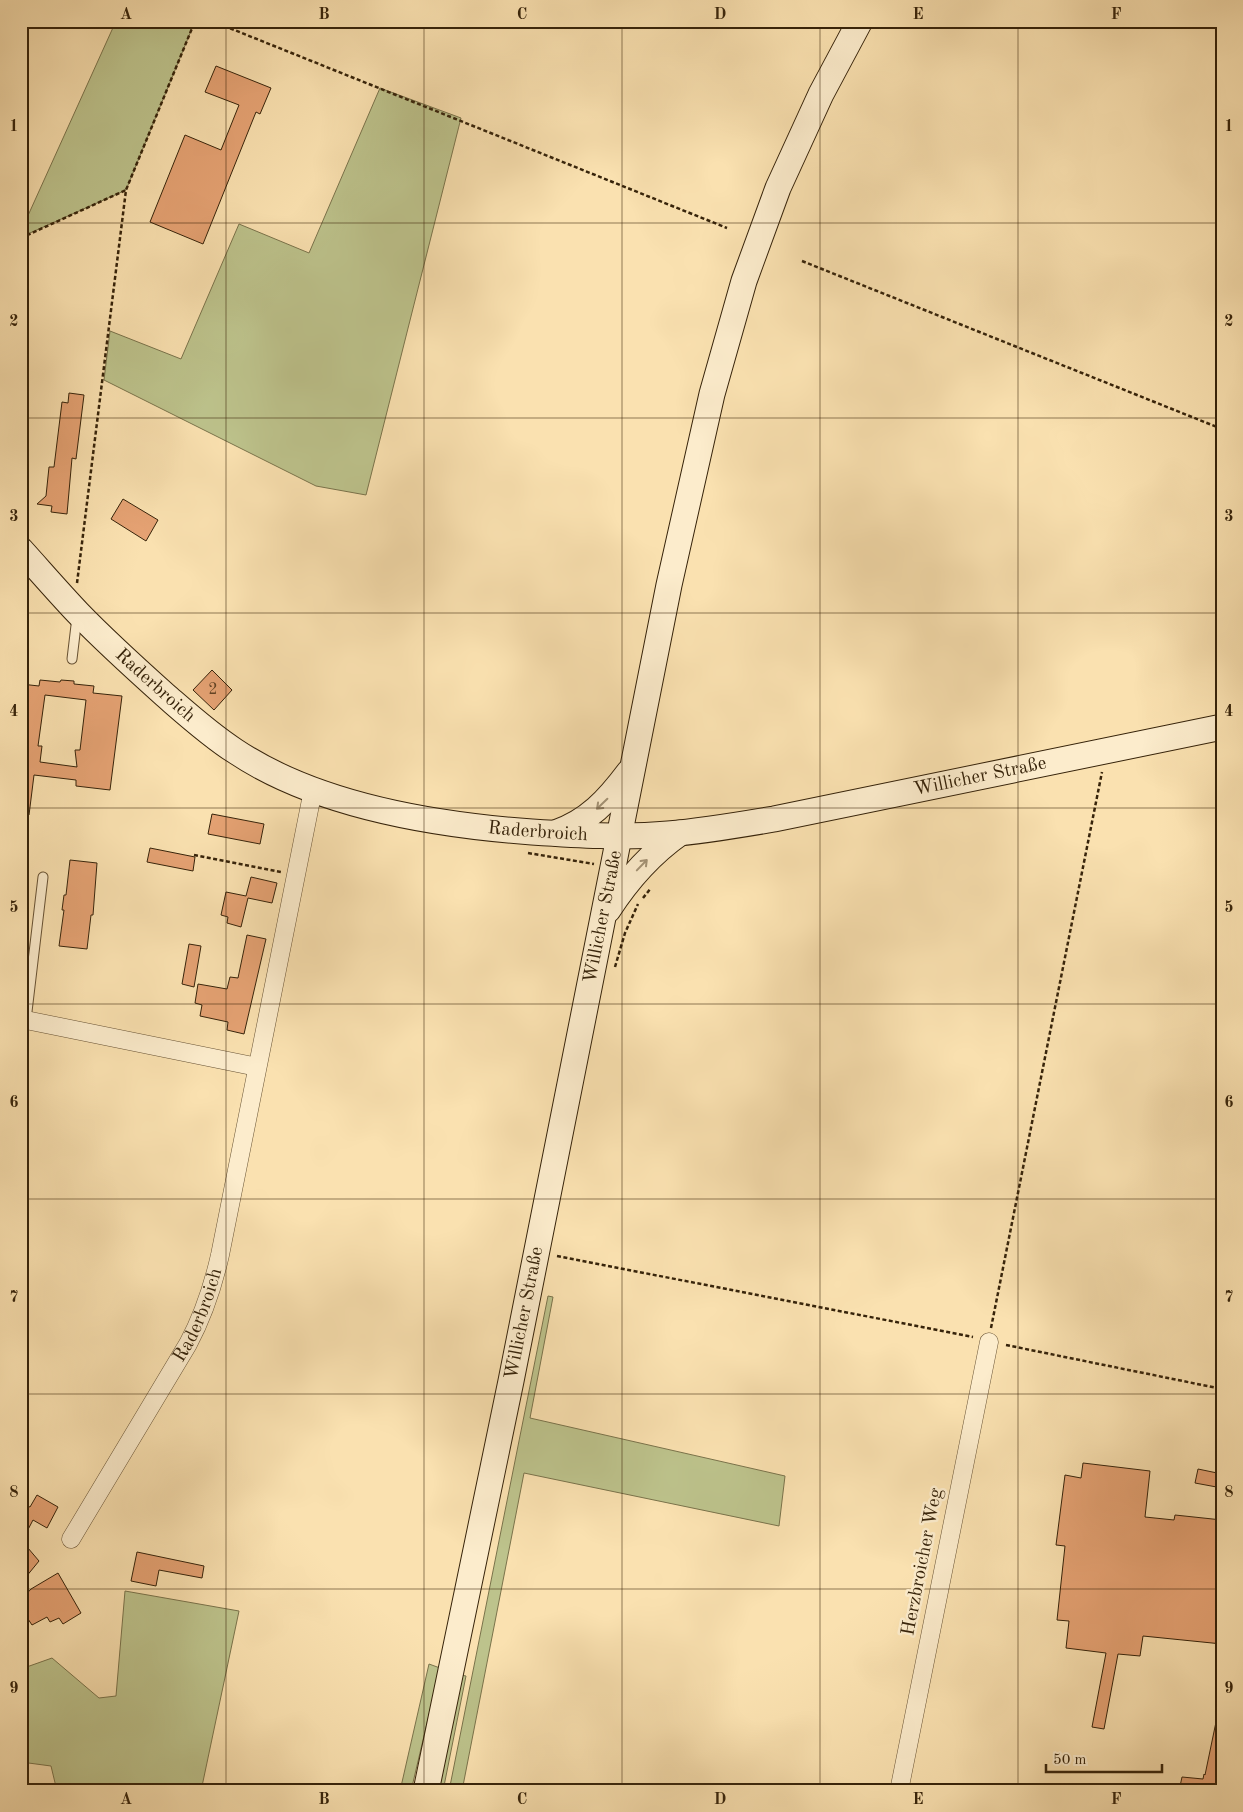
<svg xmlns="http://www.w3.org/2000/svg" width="1243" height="1812" viewBox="0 0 1243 1812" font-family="'Old Standard TT',serif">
<rect width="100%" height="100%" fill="#fae1b0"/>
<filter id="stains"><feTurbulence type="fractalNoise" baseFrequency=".004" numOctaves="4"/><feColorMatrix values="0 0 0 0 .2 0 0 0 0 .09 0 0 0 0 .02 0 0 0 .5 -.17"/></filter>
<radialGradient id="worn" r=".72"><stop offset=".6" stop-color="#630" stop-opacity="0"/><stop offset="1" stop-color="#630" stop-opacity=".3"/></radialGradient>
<g fill="#bdc38c" stroke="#7a734b">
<polygon points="116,21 195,21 126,190 21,237 21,231"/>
<polygon points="380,88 461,118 366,495 316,486 104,380 110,331 181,359 239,224 309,253"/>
<polygon points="548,1296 553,1297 530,1418 785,1476 779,1526 524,1473 462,1791 449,1791"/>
<polygon points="125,1591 239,1611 201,1791 57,1791 51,1766 21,1762 21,1669 52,1658 99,1698 116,1696"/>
<polygon points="429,1664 440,1668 411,1791 400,1791"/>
<polygon points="461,1675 466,1676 443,1791 439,1791"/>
</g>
<g fill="#e5a273" stroke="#36230a" fill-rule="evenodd">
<polygon points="216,66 271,88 260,114 256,112 203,244 150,222 185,135 221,150 239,105 205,92"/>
<polygon points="69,393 84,395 76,459 72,458 67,514 51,512 52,506 37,504 46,496 49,467 54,467 62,402 68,403"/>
<polygon points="123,499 158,520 146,541 111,519"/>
<polygon points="212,670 232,690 214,710 193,690"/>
<path d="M40 680 60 682 61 680 74 681V684L94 686 93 693 122 696 110 790 76 786V780L34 775 29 815H21V684L39 686ZM45 695 86 700 80 750H75L77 767 40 762 42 746H38Z"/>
<polygon points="212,814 264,824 260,844 208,834"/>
<polygon points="150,848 195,857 193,871 147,862"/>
<polygon points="70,860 97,863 93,915 91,915 87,949 59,946 64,910 62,910 64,895 66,895"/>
<polygon points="251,877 277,883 272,903 248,898 241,927 227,923 228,917 221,915 226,892 246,896"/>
<polygon points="247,935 266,939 244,1034 227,1030 228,1022 200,1016 202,1005 195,1003 198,984 227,989 230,977 238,978"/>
<polygon points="189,944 201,946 194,987 182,984"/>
<polygon points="1083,1463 1150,1471 1145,1517 1174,1520 1175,1515 1222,1520 1222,1644 1143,1636 1140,1656 1118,1654 1104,1729 1092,1727 1106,1653 1066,1648 1069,1621 1057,1620 1065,1546 1056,1545 1065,1475 1081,1478"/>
<polygon points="1198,1469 1222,1474 1222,1488 1195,1483"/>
<polygon points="37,1495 58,1507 47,1528 33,1520 22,1541 39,1561 21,1583 21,1516 27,1506 30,1507"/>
<polygon points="137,1552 204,1566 202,1578 159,1570 156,1586 131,1581"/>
<polygon points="58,1573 81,1613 63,1624 59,1618 50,1622 47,1617 32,1625 28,1619 21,1624 21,1600 31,1589"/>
<polygon points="1216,1722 1222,1723 1222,1771 1220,1770 1218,1782 1222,1782 1222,1791 1179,1791 1182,1777 1203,1779 1204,1774 1205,1775"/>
</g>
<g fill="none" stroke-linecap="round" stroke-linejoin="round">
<defs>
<g id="lane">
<polyline points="72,659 77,617"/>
<polyline points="26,1020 43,877"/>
</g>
<g id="street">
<polyline points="21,1019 257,1067"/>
<path id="s1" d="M71 1539 188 1344C203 1316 213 1286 220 1255L313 790"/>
<polyline points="899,1791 989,1342"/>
</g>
<g id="secondary">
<path id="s2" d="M21 550C40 571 59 593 78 613 106 642 136 669 165 695 188 715 210 735 235 751 317 806 435 825 532 832 577 835 623 838 668 834 704 831 739 825 774 819L1222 727"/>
<path d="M555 833C588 822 608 800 629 772"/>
<path d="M608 910C628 879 650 854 680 833"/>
<path id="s3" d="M426 1791 511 1381 669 585 712 394 744 281 778 188 821 94 860 21"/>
</g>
</defs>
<use href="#lane" stroke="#675234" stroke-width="11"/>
<use href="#street" stroke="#675234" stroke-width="19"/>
<use href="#secondary" stroke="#36230a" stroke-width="27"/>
<g stroke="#36230a" stroke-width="2.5" stroke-dasharray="4 2.5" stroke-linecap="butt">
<polyline points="212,21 727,228"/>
<polyline points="21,238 126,190"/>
<polyline points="802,261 1222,429"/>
<polyline points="77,583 126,190 195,21"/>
<polyline points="528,853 594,864"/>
<polyline points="194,855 281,872"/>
<polyline points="643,898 651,888"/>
<polyline points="615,967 625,933 638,904"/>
<polyline points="557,1256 973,1337"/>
<polyline points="991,1328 1102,772"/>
<polyline points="1006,1345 1222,1389"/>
</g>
<use href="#lane" stroke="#fceccc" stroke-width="9"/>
<use href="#street" stroke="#fceccc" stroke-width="18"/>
<use href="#secondary" stroke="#fceccc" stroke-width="25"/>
</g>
<defs><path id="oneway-shaft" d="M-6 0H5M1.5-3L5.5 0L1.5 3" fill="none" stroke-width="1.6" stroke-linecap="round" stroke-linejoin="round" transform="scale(1.25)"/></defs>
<g stroke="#a39275">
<use href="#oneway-shaft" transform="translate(602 804) rotate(136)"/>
<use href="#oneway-shaft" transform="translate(642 865) rotate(-46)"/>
</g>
<path fill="none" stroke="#36230a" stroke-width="1" stroke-opacity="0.55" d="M226 21V1791M424 21V1791M622 21V1791M820 21V1791M1018 21V1791M21 223H1222M21 418H1222M21 613H1222M21 808H1222M21 1004H1222M21 1199H1222M21 1394H1222M21 1589H1222"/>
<g text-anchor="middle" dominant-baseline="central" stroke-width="5" stroke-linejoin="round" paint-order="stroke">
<g font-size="16" fill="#624324">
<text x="213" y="690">2</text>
</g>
<g font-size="19" fill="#36230a" stroke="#fceccc">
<text stroke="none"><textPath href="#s2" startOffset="191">Raderbroich</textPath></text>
<text stroke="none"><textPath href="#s2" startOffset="1059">Willicher Straße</textPath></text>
<text stroke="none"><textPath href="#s2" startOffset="611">Raderbroich</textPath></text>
<text stroke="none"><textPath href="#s3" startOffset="892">Willicher Straße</textPath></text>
<text stroke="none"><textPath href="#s3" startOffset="488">Willicher Straße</textPath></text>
<text stroke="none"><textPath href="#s1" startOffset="258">Raderbroich</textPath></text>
<text transform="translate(923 1562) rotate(-79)">Herzbroicher Weg</text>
</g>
</g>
<rect width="1243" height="1812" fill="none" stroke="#fae1b0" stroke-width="55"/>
<path d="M1046 1764v8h116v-8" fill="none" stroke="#36230a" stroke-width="2.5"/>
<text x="1053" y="1764" font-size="15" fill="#36230a" stroke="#fceccc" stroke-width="4" paint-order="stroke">50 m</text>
<rect x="28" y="28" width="1188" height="1756" fill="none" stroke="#36230a" stroke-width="2"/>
<g font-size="16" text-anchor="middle" font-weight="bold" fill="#36230a">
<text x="126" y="19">A</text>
<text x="324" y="19">B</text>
<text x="522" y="19">C</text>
<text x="720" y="19">D</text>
<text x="918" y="19">E</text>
<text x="1116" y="19">F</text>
<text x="14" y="131">1</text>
<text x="1229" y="131">1</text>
<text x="14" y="326">2</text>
<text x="1229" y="326">2</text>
<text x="14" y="521">3</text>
<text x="1229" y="521">3</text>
<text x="14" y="716">4</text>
<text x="1229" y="716">4</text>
<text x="14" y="912">5</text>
<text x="1229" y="912">5</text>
<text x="14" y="1107">6</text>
<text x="1229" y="1107">6</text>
<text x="14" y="1302">7</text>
<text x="1229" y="1302">7</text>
<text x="14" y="1497">8</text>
<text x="1229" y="1497">8</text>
<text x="14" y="1693">9</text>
<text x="1229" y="1693">9</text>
<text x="126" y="1804">A</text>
<text x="324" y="1804">B</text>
<text x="522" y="1804">C</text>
<text x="720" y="1804">D</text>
<text x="918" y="1804">E</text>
<text x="1116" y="1804">F</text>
</g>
<rect width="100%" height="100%" filter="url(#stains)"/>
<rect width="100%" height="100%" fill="url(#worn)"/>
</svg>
